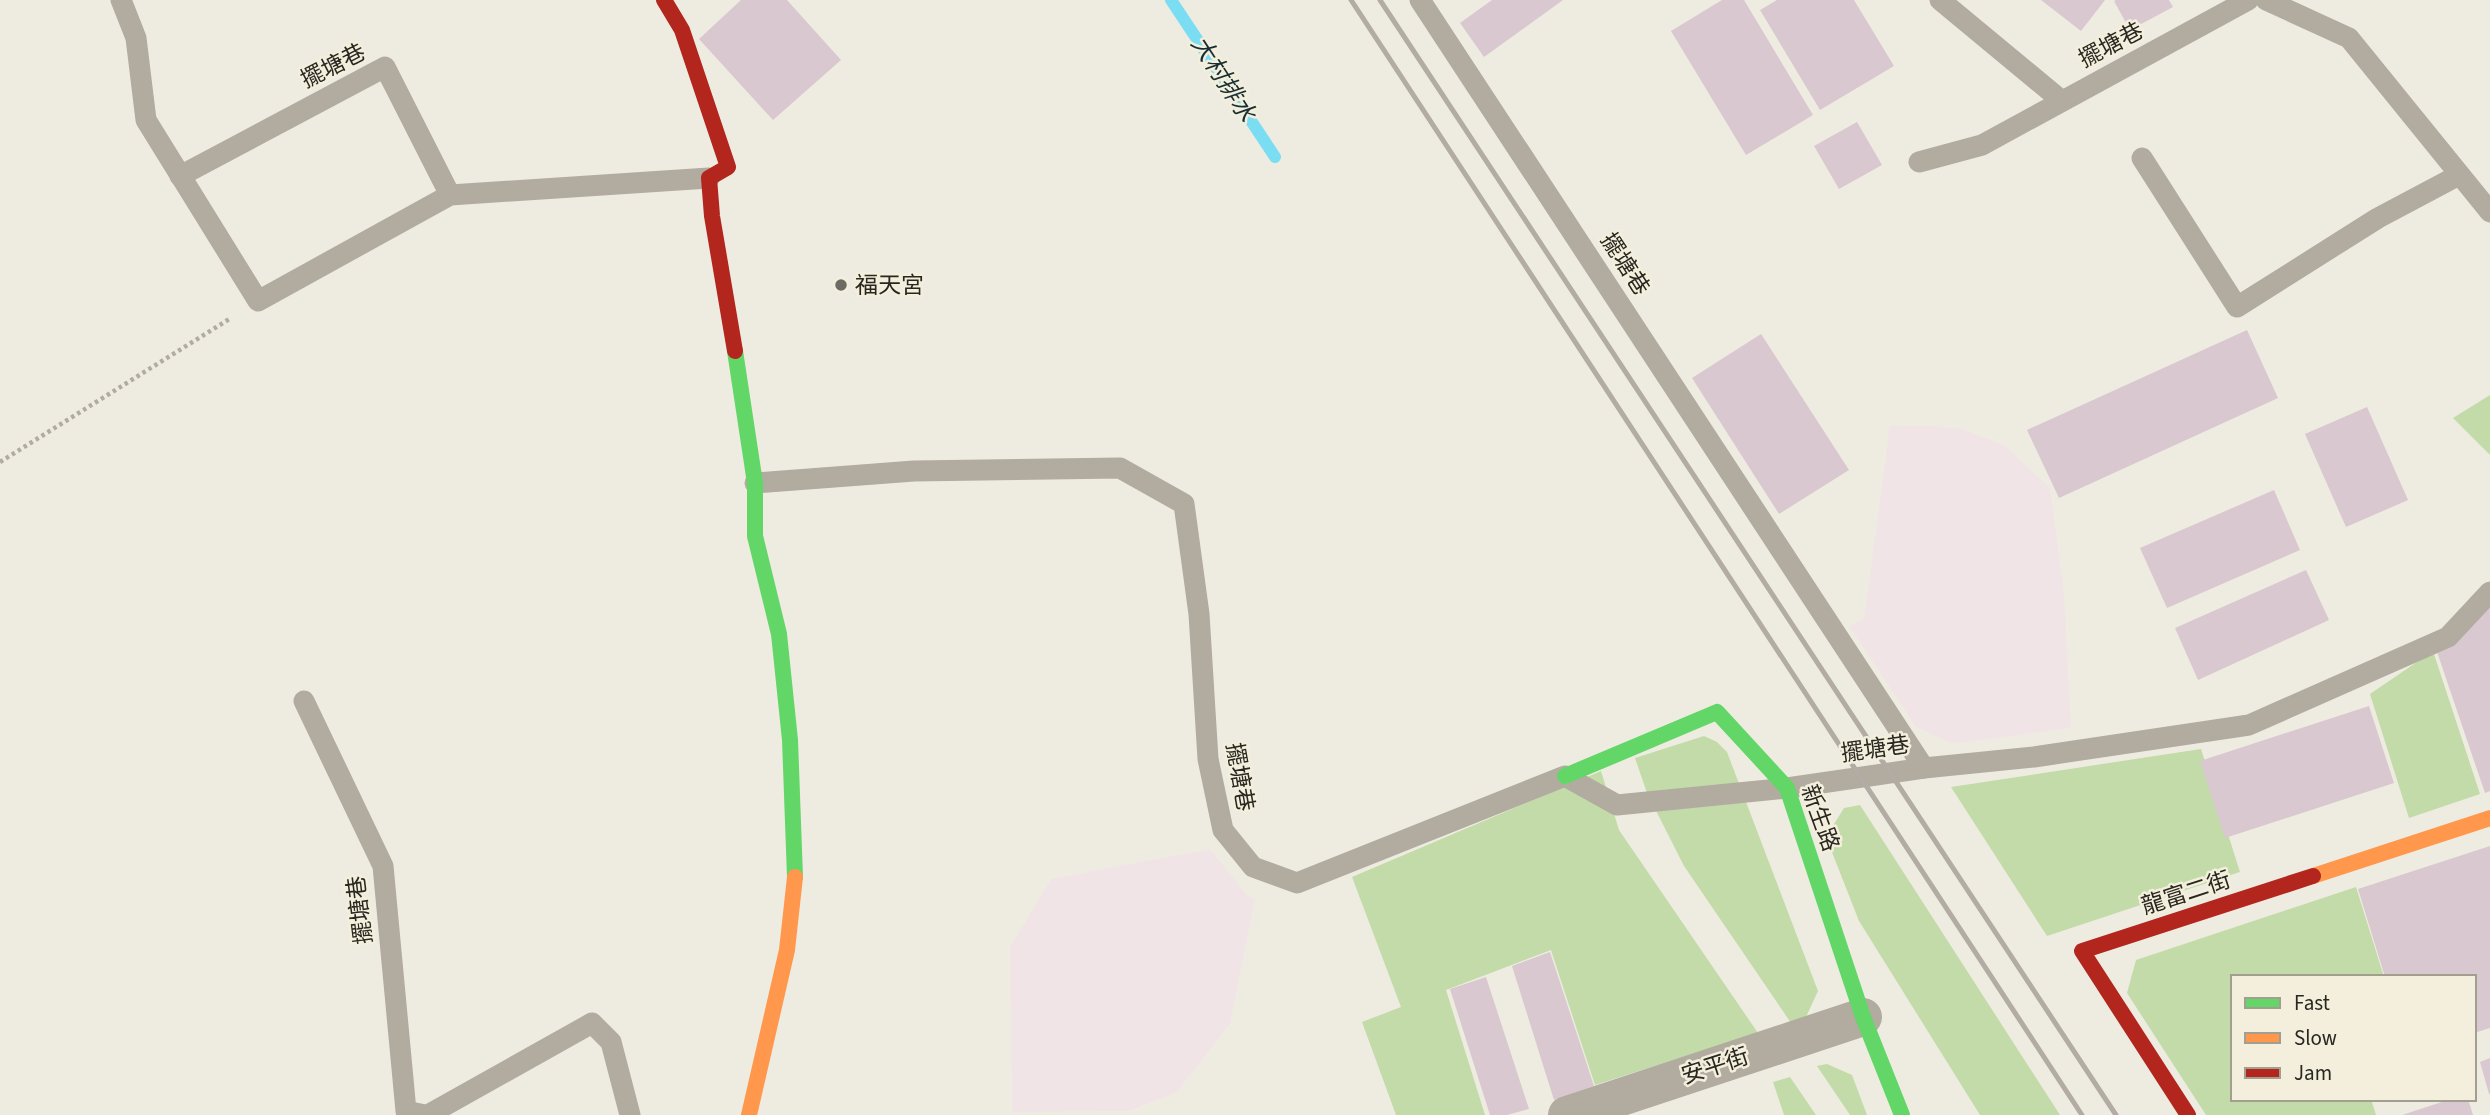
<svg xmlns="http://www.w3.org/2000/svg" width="2490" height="1115" viewBox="0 0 2490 1115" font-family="'Source Sans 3','Noto Sans TC',sans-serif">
<rect width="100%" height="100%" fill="#eeece1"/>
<g fill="#f1e4e6">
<polygon points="1890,426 1933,426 1962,429 2004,445 2050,488 2064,593 2071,728 1952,744 1916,727 1849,626 1864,619"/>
<polygon points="1210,849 1246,894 1255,899 1230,1024 1176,1093 1128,1111 1012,1112 1010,947 1051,879"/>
</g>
<g fill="#c2dba8">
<polygon points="2490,395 2490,455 2453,418"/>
<polygon points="2433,651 2480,794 2409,818 2370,694"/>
<polygon points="1704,736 1717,742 1727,752 1818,991 1806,1017 1791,1023 1684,866 1647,793 1635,758"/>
<polygon points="2201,749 2240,872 2047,936 1951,787"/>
<polygon points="1601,771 1619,830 1758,1033 1595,1085 1551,950 1446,990 1485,1115 1396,1115 1362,1022 1401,1007 1352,877"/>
<polygon points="1860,805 2060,1115 1980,1115 1859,921 1826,837 1844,808"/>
<polygon points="2356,887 2384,977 2233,977 2233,1099 2371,1099 2376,1115 2206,1115 2127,993 2136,960"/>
<polygon points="1827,1064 1852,1075 1867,1115 1850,1115 1817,1066"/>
<polygon points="1790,1077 1816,1115 1784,1115 1773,1082"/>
</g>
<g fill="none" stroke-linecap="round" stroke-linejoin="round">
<polyline stroke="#7addf2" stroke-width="12" points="1171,0 1275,157"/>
</g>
<g fill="#d9c8cf">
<polygon points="741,0 787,0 841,60 773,120 699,39"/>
<polygon points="1492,0 1563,0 1484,57 1460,23"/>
<polygon points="1722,0 1744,0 1813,115 1746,155 1671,31"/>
<polygon points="1777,0 1854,0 1894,66 1820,110 1760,10"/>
<polygon points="2041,0 2105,0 2081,31"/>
<polygon points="2116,0 2169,0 2173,7 2130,30 2114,1"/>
<polygon points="1857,122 1882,165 1839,189 1814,146"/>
<polygon points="2247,330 2278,398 2059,498 2027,430"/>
<polygon points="1761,334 1849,470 1779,514 1692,378"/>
<polygon points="2367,407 2408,500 2346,527 2305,434"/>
<polygon points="2274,490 2300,550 2167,608 2140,548"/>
<polygon points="2306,570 2329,620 2198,680 2175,628"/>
<polygon points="2490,594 2490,791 2485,793 2436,649"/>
<polygon points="2369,706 2394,783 2225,838 2200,761"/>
<polygon points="2490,846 2490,1028 2474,1033 2474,977 2385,977 2358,889"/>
<polygon points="1550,952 1594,1086 1554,1100 1512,966"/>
<polygon points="1486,977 1529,1109 1507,1115 1490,1115 1450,989"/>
<polygon points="2490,1058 2490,1094 2489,1094 2480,1062"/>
<polygon points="2451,1099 2468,1099 2473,1115 2402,1115"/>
</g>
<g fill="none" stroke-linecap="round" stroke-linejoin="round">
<polyline stroke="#b2aba3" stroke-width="4.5" stroke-dasharray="3.5 3.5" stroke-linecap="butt" points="0,462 231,318"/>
<g stroke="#b2aba0" stroke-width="21">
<polyline points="121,0 136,38 146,120 258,301 450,195 709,178"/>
<polyline points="1420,0 1924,768"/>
<polyline points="1940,0 2062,101"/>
<polyline points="2266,0 2349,38 2490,212"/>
<polyline points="2142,158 2237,307 2378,218 2459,175"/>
<polyline points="1919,162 1982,145 2248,0"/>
<polyline points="180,176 385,67 450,195"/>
<polyline points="755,483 914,471 1120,468 1184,504 1199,614 1208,759 1223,830 1253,867 1297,883 1565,776 1617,805 1787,788 1924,768 2034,757 2249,725 2448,637 2490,592"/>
<polyline points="304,701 383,866 406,1111 425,1115"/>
<polyline points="428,1115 592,1023 611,1042 630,1115"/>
</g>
<polyline stroke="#b2aba0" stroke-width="38" points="1567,1115 1863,1017"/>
<g stroke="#63d668" stroke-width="16">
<polyline points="735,351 755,483 755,536 779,634 790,740 795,877"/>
<polyline points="1565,776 1717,712 1787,788 1863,1017 1902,1115"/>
</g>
<g stroke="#ff974d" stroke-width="16">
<polyline points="2313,876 2490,818"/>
<polyline points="749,1115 787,950 795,877"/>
</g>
<g stroke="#b3261e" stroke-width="16">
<polyline points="664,0 682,30 728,167 709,178 712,216 735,351"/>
<polyline points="2188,1115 2082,951 2313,876"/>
</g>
<g stroke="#b2aca4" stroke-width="5">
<polyline points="1351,0 2082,1115"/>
<polyline points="1380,0 2116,1115"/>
</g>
</g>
<circle fill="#6d6c64" stroke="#f3efdc" stroke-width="2.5" cx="841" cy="285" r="7"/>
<g text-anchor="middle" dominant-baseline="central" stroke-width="5" stroke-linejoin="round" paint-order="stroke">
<g font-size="23" fill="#282720" stroke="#f3efdc">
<text transform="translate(2111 45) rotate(-28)">擺塘巷</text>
<text transform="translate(333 66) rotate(-27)">擺塘巷</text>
<text transform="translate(1625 264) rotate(57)">擺塘巷</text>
<text transform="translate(1875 749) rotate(-8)">擺塘巷</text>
<text transform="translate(1240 777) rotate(80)">擺塘巷</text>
<text transform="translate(1820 818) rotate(70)">新生路</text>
<text transform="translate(2186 893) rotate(-18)">龍富二街</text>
<text transform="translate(360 910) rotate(-97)">擺塘巷</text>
<text transform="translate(1715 1066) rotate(-18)">安平街</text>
</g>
<g font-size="23" fill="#282720" stroke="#f3efdc" text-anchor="start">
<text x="855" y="285">福天宮</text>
</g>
<g font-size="24" font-style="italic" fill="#172e34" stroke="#f3efdc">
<text transform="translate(1223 79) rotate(57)">大村排水</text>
</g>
</g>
<rect x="2231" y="975" width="245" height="126" fill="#f3efdc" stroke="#a29f91" stroke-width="2"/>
<rect x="2245" y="998" width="35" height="10" fill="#63d668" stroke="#a29f91" stroke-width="2"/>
<text x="2294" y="1010" font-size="21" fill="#282720">Fast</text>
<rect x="2245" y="1033" width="35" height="10" fill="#ff974d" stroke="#a29f91" stroke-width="2"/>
<text x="2294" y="1045" font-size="21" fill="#282720">Slow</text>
<rect x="2245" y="1068" width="35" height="10" fill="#b3261e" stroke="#a29f91" stroke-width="2"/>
<text x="2294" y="1080" font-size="21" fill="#282720">Jam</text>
</svg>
